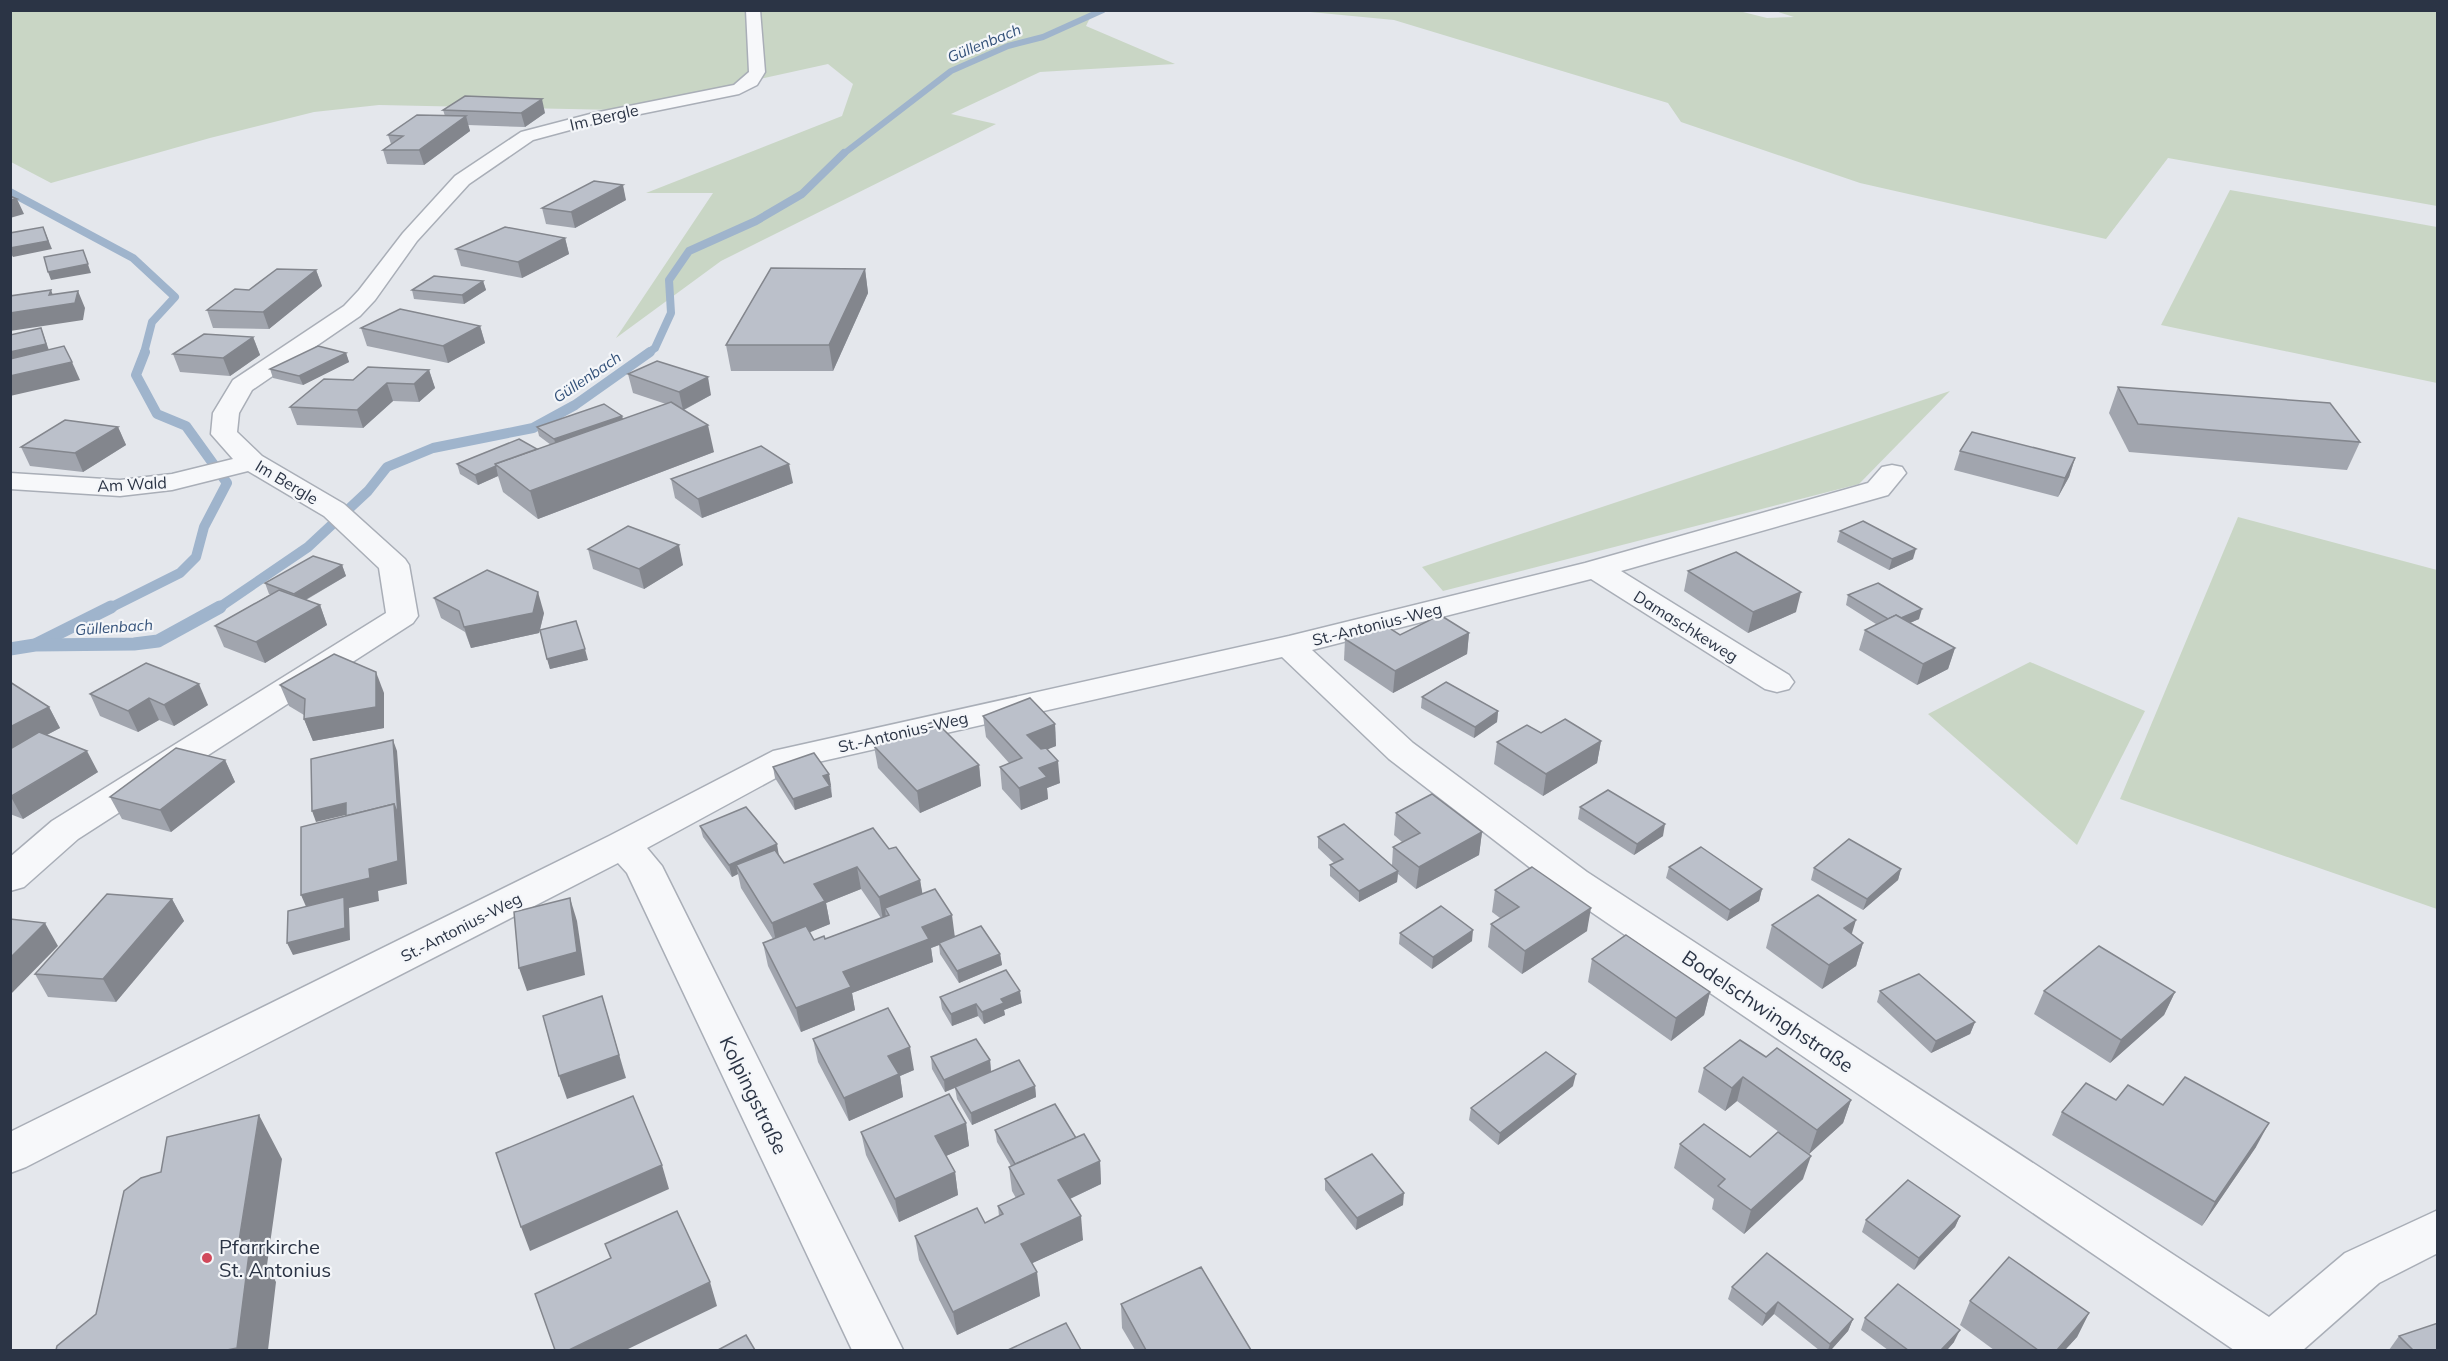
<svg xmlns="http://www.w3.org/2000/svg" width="2448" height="1361" viewBox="0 0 2448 1361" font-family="Mulish,sans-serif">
<rect width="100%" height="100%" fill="#e4e7ec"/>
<g fill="#c9d6c5">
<polygon points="1094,10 1086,26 1175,64 1040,72 951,114 996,124 721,261 616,338 713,193 646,193 842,116 853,84 828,64 618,110 379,105 314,112 210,138 51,183 11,162 10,11"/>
<polygon points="1735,10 1767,18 1794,17 1772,10 2437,11 2437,206 2168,158 2106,239 1860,183 1681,122 1668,103 1394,20 1300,11"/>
<polygon points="2230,190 2437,227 2437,383 2161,325"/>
<polygon points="1950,391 1859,484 1443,591 1422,567"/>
<polygon points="2238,517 2437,570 2437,909 2120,799"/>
<polygon points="2030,662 2145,711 2077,845 1928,714"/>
</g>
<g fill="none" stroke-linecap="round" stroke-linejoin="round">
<polyline stroke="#9fb4cc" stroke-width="6" points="842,155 951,71 1008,46 1043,37 1103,10"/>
<g stroke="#9fb4cc" stroke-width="8">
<polyline points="10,192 133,258 175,297 152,322 144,353"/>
<polyline points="648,353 655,348 671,313 669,280 689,251 756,221 802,194 844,153"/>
</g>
<g stroke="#9fb4cc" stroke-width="10">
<polyline points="108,609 180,573 196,557 204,527 227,483 186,426 157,414 136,375 145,352"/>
<polyline points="217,609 308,547 368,491 387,467 433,448 533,428 575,405 650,352"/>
</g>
<g stroke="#9fb4cc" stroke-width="13">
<polyline points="37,644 111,607"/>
<polyline points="10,649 35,645 134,644 158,641 220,607"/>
</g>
<defs>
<g id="street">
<polygon points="746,10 760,10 765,72 757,85 739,94 596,123 533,140 469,184 417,241 375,300 360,316 252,390 239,413 237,432 262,456 344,504 405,559 409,565 418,616 413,623 78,839 24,887 10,891 10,857 52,821 386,613 379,568 324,516 248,471 172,490 120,496 10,489 10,473 120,480 172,474 233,459 211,434 213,413 233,380 344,306 359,290 403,233 455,176 521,132 594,113 734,85 749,72"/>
<polygon points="1892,465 1902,467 1906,473 1888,495 1621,571 1789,675 1794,682 1789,689 1777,692 1765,689 1591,579 1312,650 1413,743 1587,872 2269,1317 2345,1253 2438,1210 2438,1253 2379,1283 2303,1350 2234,1350 1559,890 1389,759 1282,657 796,767 647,848 662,866 903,1350 852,1350 627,873 618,863 26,1167 10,1173 10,1132 609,836 773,751 1289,636 1585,563 1868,483 1882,467"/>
</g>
</defs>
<use href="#street" stroke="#a9aeb7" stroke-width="3"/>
<use href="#street" fill="#f7f8fa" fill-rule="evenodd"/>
</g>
<g fill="#a1a5ae" fill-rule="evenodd">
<polygon points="443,110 545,113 525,127 468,125 470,131 424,165 387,164 383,150 391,144 388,135 445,116"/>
<polygon points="626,200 575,228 546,224 542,208"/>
<polygon points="565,238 569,254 522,278 461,266 456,249"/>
<polygon points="865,269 868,293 833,371 731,371 726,345"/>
<polygon points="316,270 322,286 269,329 213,328 207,310 249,290"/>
<polygon points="483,281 486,290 464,304 414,299 412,290"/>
<polygon points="480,326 485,343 448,363 367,346 361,328"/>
<polygon points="253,337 260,355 230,376 180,372 173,354"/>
<polygon points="346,353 349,362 303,385 273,378 270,369"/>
<polygon points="429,370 435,388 419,402 393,401 363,428 297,425 290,407 353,380"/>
<polygon points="628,374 711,395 684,410 714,452 538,519 503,492 498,476 478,485 460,474 457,464 537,449 551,445 539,436 537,427 622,416 623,419 666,404 633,393"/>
<polygon points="2118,387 2360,442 2347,470 2129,452 2109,413"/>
<polygon points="118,427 126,445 83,472 30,466 21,447"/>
<polygon points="1960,451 2075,458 2069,477 2058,497 1954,470"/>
<polygon points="671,479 793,483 702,518 675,498"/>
<polygon points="1840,531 1913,559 1889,570 1837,542"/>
<polygon points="588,549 683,565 644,589 593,569"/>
<polygon points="342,565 346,576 306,600 320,605 327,625 265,663 224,647 215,626 271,594 269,594 265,583"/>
<polygon points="1688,571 1796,612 1748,633 1684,591"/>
<polygon points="1848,595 1919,619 1910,623 1955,648 1948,669 1917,685 1859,650 1865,630 1876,624 1846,605"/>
<polygon points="434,598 544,613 540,630 588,660 550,669 540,630 539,633 471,648 465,632 441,618"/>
<polygon points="1469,633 1467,654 1393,693 1344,660 1345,639 1400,635"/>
<polygon points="146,663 208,705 174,726 159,720 138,732 100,716 90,694"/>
<polygon points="10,682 49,707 60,728 47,735 98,772 23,819 10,814"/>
<polygon points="280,685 384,693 384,728 313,741 304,719 304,715 289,706"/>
<polygon points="1422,697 1498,711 1497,722 1474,738 1421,708"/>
<polygon points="983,716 1055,724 1056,746 1047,749 1060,783 1047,788 1048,799 1021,810 1002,789 1000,767 1009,763 986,737"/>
<polygon points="1541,733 1601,741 1597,763 1543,796 1494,764 1497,742"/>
<polygon points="874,746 979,765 981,786 920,813 878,768"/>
<polygon points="225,760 235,782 171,832 122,819 110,797"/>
<polygon points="773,767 831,785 832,797 795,810 775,778"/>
<polygon points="1580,807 1663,836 1634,855 1578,819"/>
<polygon points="1396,813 1482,832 1479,855 1416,889 1398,874 1397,882 1359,902 1330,876 1330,865 1334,863 1318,848 1318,837 1392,865 1393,847 1402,842 1394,835"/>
<path d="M700 826 779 856 784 863 889 849 920 880 922 894 955 936 1000 954 1002 965 959 983 940 954 939 945 931 948 933 962 852 993 855 1010 801 1032 768 966 763 943 773 939 741 888 738 874 732 877 703 837ZM861 889 881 918 825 939 814 940 809 932 830 924 826 903Z"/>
<polygon points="1669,867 1762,889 1759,901 1727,921 1666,878"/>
<polygon points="1814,868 1901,869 1898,880 1863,910 1811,880"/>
<polygon points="1495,890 1587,931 1522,974 1488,947 1491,924 1500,918 1492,912"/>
<polygon points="172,899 184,921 116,1002 48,997 35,974"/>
<polygon points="1772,925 1863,943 1856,966 1822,989 1766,948"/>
<polygon points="1400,933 1472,941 1432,969 1399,944"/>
<polygon points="1592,959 1710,992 1704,1015 1671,1041 1588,982"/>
<polygon points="1880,991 1975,1022 1970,1034 1931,1053 1877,1002"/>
<polygon points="2044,991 2175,992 2164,1015 2110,1063 2034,1014"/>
<polygon points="940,997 1022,1003 1004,1010 1005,1015 984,1024 978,1016 952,1026 942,1009"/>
<polygon points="813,1039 914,1070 900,1076 903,1097 849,1121 818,1062"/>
<polygon points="931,1057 990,1060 991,1071 1035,1086 1036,1097 972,1125 957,1099 955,1088 945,1092 932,1069"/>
<polygon points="1766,1057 1851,1100 1843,1123 1809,1154 1737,1101 1725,1111 1698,1092 1704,1068"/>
<polygon points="1573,1086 1498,1145 1469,1120 1471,1108"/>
<polygon points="2116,1100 2163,1105 2256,1147 2202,1226 2052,1135 2062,1112"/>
<polygon points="966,1123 969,1146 946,1156 955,1172 958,1195 899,1222 866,1155 861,1132"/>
<polygon points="995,1130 1076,1138 1100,1161 1101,1184 1070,1199 1083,1240 1032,1263 1040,1296 957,1335 919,1260 915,1236 985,1223 999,1216 998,1206 1016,1198 1012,1191 1009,1167 1011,1166 997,1142"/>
<polygon points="1680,1144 1750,1157 1803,1179 1744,1234 1712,1209 1714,1199 1674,1168"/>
<polygon points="1325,1179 1403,1205 1356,1230 1325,1190"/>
<polygon points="1960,1216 1955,1227 1914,1270 1862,1232 1866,1220"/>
<polygon points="1732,1287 1853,1319 1848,1331 1831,1350 1819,1350 1774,1314 1762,1326 1728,1299"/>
<polygon points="1970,1301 2089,1313 2077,1337 2065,1350 1994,1350 1960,1325"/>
<polygon points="1121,1304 1251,1350 1135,1350 1122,1328"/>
<polygon points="1865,1318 1954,1342 1947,1350 1888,1350 1861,1330"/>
<polygon points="2399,1336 2438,1350 2389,1350"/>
</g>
<g fill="#83868d">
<polygon points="542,99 545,113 525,127 521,113"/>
<polygon points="466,116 470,131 424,165 419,150"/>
<polygon points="623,185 626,200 575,228 571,212"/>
<polygon points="17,199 24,214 10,218 10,200"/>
<polygon points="43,227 52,249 13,257 10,252 10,248"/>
<polygon points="565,238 569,254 522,278 518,262"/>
<polygon points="83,250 91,273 51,280 48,272"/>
<polygon points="865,269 868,293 833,371 829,345"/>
<polygon points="316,270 322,286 269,329 263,312"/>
<polygon points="483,281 486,290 464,304 462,295"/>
<polygon points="51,290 57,306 78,291 85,308 83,320 10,331 10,313 49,295"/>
<polygon points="480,326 485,343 448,363 443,346"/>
<polygon points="41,328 50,353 10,362 10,352"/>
<polygon points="253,337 260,355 230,376 223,358"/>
<polygon points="346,353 349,362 303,385 299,376"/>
<polygon points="72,362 80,380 10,396 10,376"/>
<polygon points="429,370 435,388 419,402 414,384"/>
<polygon points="708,377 711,395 683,410 679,392"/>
<polygon points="387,383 393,401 363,428 357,410"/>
<polygon points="622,416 624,425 557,449 554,439"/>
<polygon points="708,425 714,452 538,519 530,491"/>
<polygon points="118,427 126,445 83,472 75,453"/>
<polygon points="2075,458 2069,477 2058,497 2065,478"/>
<polygon points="789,464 793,483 702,518 698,499"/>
<polygon points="496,466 498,476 478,485 475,475"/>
<polygon points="679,545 683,565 644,589 639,569"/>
<polygon points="1916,549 1913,559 1889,570 1892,559"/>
<polygon points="342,565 346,576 298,604 294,594"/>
<polygon points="538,592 544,613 539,633 471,648 464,627"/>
<polygon points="1801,592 1796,612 1748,633 1753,612"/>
<polygon points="320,605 327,625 265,663 256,642"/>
<polygon points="1922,609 1919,619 1889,632 1892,621"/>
<polygon points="1469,633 1467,654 1393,693 1395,671"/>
<polygon points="1955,648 1948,669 1917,685 1923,664"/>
<polygon points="585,649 588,660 550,669 547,659"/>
<polygon points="376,672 384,693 384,728 313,741 304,719"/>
<polygon points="199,684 208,705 174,726 164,705"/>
<polygon points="149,698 159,720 138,732 128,711"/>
<polygon points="49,707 60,728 10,754 10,727"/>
<polygon points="1498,711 1497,722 1474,738 1475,727"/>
<polygon points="1055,724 1056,746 1029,757 1027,735"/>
<polygon points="393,740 397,751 407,884 378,891 379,901 349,908 350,940 293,955 287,943 311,918 301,895"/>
<polygon points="1601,741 1597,763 1543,796 1546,774"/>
<polygon points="87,751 98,772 23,819 11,797"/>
<polygon points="225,760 235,782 171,832 160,810"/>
<polygon points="1058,761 1060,783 1047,788 1048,799 1021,810 1019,788 1039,768"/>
<polygon points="979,765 981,786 920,813 917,791"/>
<polygon points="829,774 831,785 825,787 823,776"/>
<polygon points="830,786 832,797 795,810 793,799"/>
<polygon points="346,803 350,814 316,822 312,811"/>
<polygon points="1665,824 1663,836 1634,855 1637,844"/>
<polygon points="1482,832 1479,855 1416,889 1419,867"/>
<polygon points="777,844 779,856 740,873 736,865 738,874 732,877 729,865"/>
<polygon points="857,867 861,889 826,903 830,924 777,946 772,923 814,884"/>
<polygon points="1901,869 1898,880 1863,910 1867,899"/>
<polygon points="1398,871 1397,882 1359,902 1359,891"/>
<polygon points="920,880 924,902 889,915 885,908 886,918 883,920 879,897"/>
<polygon points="1762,889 1759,901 1727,921 1730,910"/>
<polygon points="570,898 577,921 585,975 527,991 519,968"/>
<polygon points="172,899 184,921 116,1002 103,979"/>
<polygon points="1591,908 1587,931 1522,974 1525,951"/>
<polygon points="952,915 955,938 939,943 939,945 931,948 933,962 852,993 855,1010 801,1032 796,1008 843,972 922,927"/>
<polygon points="1856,920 1849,943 1844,928"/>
<polygon points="45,923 58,946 10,995 10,958"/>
<polygon points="1473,930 1472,941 1432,969 1433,957"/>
<polygon points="1863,943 1856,966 1822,989 1829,965"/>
<polygon points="1000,954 1002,965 959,983 957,971"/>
<polygon points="1020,991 1022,1003 1004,1010 1005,1015 984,1024 982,1012 1001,999"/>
<polygon points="1710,992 1704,1015 1671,1041 1676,1018"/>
<polygon points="2175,992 2164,1015 2110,1063 2121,1040"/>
<polygon points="602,996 626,1078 567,1099 559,1076"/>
<polygon points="976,1004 978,1016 952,1026 951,1014"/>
<polygon points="1975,1022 1970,1034 1931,1053 1936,1041"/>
<polygon points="910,1047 914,1070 900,1076 903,1097 849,1121 844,1098 888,1056"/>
<polygon points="990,1060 991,1072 945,1092 944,1080"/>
<polygon points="1576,1074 1573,1086 1498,1145 1500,1133"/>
<polygon points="1743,1077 1737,1101 1725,1111 1732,1088"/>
<polygon points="1035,1086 1036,1097 972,1125 971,1113"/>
<polygon points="1851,1100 1843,1123 1809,1154 1817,1130"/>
<polygon points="259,1115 282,1159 267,1265 276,1282 268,1350 227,1350 239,1241"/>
<polygon points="966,1123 969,1146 939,1159 935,1136"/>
<polygon points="2269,1123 2256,1147 2202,1226 2215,1202"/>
<polygon points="1811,1156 1803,1179 1744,1234 1751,1210"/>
<polygon points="1100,1161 1101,1184 1061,1203 1058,1180"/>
<polygon points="662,1165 669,1189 530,1251 521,1227"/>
<polygon points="955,1172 958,1195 899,1222 895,1199"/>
<polygon points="1404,1193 1403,1205 1356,1230 1357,1218"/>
<polygon points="1081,1216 1083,1240 1024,1267 1021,1244"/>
<polygon points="1960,1216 1955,1227 1914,1270 1919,1258"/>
<polygon points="1037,1272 1040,1296 957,1335 953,1312"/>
<polygon points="710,1282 717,1306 626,1350 569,1350"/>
<polygon points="1778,1302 1774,1314 1762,1326 1766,1314"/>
<polygon points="2089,1313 2077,1337 2065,1350 2057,1350"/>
<polygon points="1853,1319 1848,1331 1831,1350 1828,1350 1830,1344"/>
<polygon points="1960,1330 1954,1342 1947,1350 1941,1350"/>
</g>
<g fill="#bbc0ca" stroke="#83868d" stroke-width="1.5">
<polygon points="465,96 542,99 521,113 443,110"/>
<polygon points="417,115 466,116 419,150 383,150 403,136 388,135"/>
<polygon points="594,181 623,185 571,212 542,208"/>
<polygon points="10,196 17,199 10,200"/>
<polygon points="43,227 48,241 10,248 10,233"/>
<polygon points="505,227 565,238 518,262 456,249"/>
<polygon points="83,250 88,264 48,272 44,257"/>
<polygon points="771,268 865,269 829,345 726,345"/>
<polygon points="277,269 316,270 263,312 207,310 235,289 249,290"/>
<polygon points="434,276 483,281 462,295 412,290"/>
<polygon points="51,290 49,295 78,291 75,303 10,313 10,296"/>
<polygon points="400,309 480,326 443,346 361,328"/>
<polygon points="41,328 46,344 10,352 10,335"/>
<polygon points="204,334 253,337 223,358 173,354"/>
<polygon points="64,346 72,362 10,376 10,359"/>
<polygon points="318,346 346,353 299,376 270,369"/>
<polygon points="657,361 708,377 679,392 628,374"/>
<polygon points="368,367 429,370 414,384 387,383 357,410 290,407 324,379 353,380"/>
<polygon points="2118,387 2330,403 2360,442 2138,424"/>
<polygon points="671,402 708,425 530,491 495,464"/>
<polygon points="604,404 622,416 554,439 537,427"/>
<polygon points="65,420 118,427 75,453 21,447"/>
<polygon points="1972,432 2075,458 2065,478 1960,451"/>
<polygon points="519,439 537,449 495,464 496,466 475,475 457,464"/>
<polygon points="761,446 789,464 698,499 671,479"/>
<polygon points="1863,521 1916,549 1892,559 1840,531"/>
<polygon points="628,526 679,545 639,569 588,549"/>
<polygon points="1736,552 1801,592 1753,612 1688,571"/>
<polygon points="313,556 342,565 294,594 265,583"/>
<polygon points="487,570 538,592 533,613 464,627 459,611 434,598"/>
<polygon points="1878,583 1922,609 1901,618 1896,615 1888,619 1848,595"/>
<polygon points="279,590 320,605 256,642 215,626"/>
<polygon points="1440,615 1469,633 1395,671 1345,639 1380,622 1400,635"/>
<polygon points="1896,615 1955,648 1923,664 1865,630"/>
<polygon points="576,621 585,649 547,659 540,630"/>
<polygon points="334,654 376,672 376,707 304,719 305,699 280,685"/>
<polygon points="146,663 199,684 164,705 149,698 128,711 90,694"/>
<polygon points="10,682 49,707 10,727"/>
<polygon points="1446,682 1498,711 1475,727 1422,697"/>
<polygon points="1030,698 1055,724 1027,735 1041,749 1046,748 1058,761 1039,768 1047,777 1019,788 1000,767 1022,758 983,716"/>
<polygon points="1565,719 1601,741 1546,774 1497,742 1527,725 1541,733"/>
<polygon points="935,721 979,765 917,791 874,746"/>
<polygon points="39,732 87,751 10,797 10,749"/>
<polygon points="393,740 398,815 394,804 346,816 346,803 312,811 311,759"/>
<polygon points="176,748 225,760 160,810 110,797"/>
<polygon points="814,753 829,774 823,776 830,786 793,799 773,767"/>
<polygon points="1608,790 1665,824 1637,844 1580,807"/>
<polygon points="1432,794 1482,832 1419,867 1393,847 1420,833 1396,813"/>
<polygon points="394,804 398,861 369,869 370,878 301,895 301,827"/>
<polygon points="746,807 777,844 729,865 700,826"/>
<polygon points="1344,824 1398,871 1359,891 1330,865 1343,859 1318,837"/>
<polygon points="873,828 889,849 896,847 920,880 879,897 857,867 814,884 825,901 772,923 736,865 775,850 784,863"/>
<polygon points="1849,839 1901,869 1867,899 1814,868"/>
<polygon points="1701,847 1762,889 1730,910 1669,867"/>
<polygon points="1532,867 1591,908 1525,951 1491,924 1519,907 1495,890"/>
<polygon points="935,889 952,915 922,927 929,939 843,972 851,987 796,1008 763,943 806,926 814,940 824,936 825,939 889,915 885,908"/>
<polygon points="107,894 172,899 103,979 35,974"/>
<polygon points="1818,895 1856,920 1844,928 1863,943 1829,965 1772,925"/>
<polygon points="344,897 345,928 287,943 288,911"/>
<polygon points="570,898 577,952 519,968 514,912"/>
<polygon points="1441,906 1473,930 1433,957 1400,933"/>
<polygon points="10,919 45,923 10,958"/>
<polygon points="981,926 1000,954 957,971 939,943"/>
<polygon points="1626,935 1710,992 1676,1018 1592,959"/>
<polygon points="2099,946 2175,992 2121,1040 2044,991"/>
<polygon points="1006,970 1020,991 1001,999 1004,1003 982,1012 976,1004 951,1014 940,997"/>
<polygon points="1919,974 1975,1022 1936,1041 1880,991"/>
<polygon points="602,996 619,1055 559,1076 543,1016"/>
<polygon points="888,1008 910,1047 888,1056 899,1074 844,1098 813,1039"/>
<polygon points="976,1039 990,1060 944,1080 931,1057"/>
<polygon points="1740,1040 1766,1057 1777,1048 1851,1100 1817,1130 1743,1077 1732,1088 1704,1068"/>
<polygon points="1546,1052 1576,1074 1500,1133 1471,1108"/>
<polygon points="1019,1060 1035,1086 971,1113 955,1087"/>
<polygon points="2185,1077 2269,1123 2215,1202 2062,1112 2086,1083 2116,1100 2128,1085 2163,1105"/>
<polygon points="949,1094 966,1123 935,1136 955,1172 895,1199 861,1132"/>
<polygon points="633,1096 662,1165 521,1227 496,1153"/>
<polygon points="1055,1104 1076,1138 1015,1164 995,1130"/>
<polygon points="259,1115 239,1241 251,1238 237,1348 227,1350 56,1350 57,1346 96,1314 124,1191 141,1178 161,1172 167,1137"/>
<polygon points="1704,1124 1750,1157 1778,1132 1811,1156 1751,1210 1718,1186 1725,1179 1680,1144"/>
<polygon points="1084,1134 1100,1161 1058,1180 1081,1216 1021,1244 1037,1272 953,1312 915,1236 977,1208 985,1223 1003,1214 998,1206 1024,1194 1009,1167"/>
<polygon points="1372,1154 1404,1193 1357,1218 1325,1179"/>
<polygon points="1908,1180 1960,1216 1919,1258 1866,1220"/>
<polygon points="677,1211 710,1282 569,1350 555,1350 535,1294 611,1258 605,1244"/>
<polygon points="1767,1253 1853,1319 1830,1344 1778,1302 1766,1314 1732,1287"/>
<polygon points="2009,1257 2089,1313 2057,1350 2038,1350 1970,1301"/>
<polygon points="1201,1267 1251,1350 1146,1350 1121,1304"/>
<polygon points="1898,1284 1960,1330 1941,1350 1908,1350 1865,1318"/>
<polygon points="1066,1323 1081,1350 1008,1350"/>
<polygon points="2438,1323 2438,1350 2413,1350 2399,1336"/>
<polygon points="746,1335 755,1350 718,1350"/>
</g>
<circle fill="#d1495b" stroke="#f4f6f9" stroke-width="2" cx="207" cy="1258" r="6"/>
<g text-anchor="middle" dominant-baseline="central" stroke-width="4.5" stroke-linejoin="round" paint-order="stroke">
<g font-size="15" font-style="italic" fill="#34527a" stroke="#f4f6f9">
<text transform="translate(984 43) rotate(-22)">Güllenbach</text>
<text transform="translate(587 377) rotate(-34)">Güllenbach</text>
<text transform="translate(114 627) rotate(-4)">Güllenbach</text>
</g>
<g font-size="16" fill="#2b3445" stroke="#f4f6f9">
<text transform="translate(604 117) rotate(-13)">Im Bergle</text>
<text transform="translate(287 482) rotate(31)">Im Bergle</text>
<text transform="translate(132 484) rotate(-3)">Am Wald</text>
<text transform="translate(1377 624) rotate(-14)">St.-Antonius-Weg</text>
<text transform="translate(1686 626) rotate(32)">Damaschkeweg</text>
<text transform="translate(903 732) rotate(-13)">St.-Antonius-Weg</text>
<text transform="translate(461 927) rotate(-27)">St.-Antonius-Weg</text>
</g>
<g font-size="20" fill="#2b3445" stroke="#f4f6f9">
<text transform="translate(1768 1011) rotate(34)">Bodelschwinghstraße</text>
<text transform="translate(754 1095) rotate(64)">Kolpingstraße</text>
</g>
<g font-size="20" fill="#2b3445" stroke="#f4f6f9" text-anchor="start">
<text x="219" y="1246">Pfarrkirche<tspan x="219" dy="23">St. Antonius</tspan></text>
</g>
</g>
<rect width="2448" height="1361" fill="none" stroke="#2b3445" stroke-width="24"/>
</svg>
